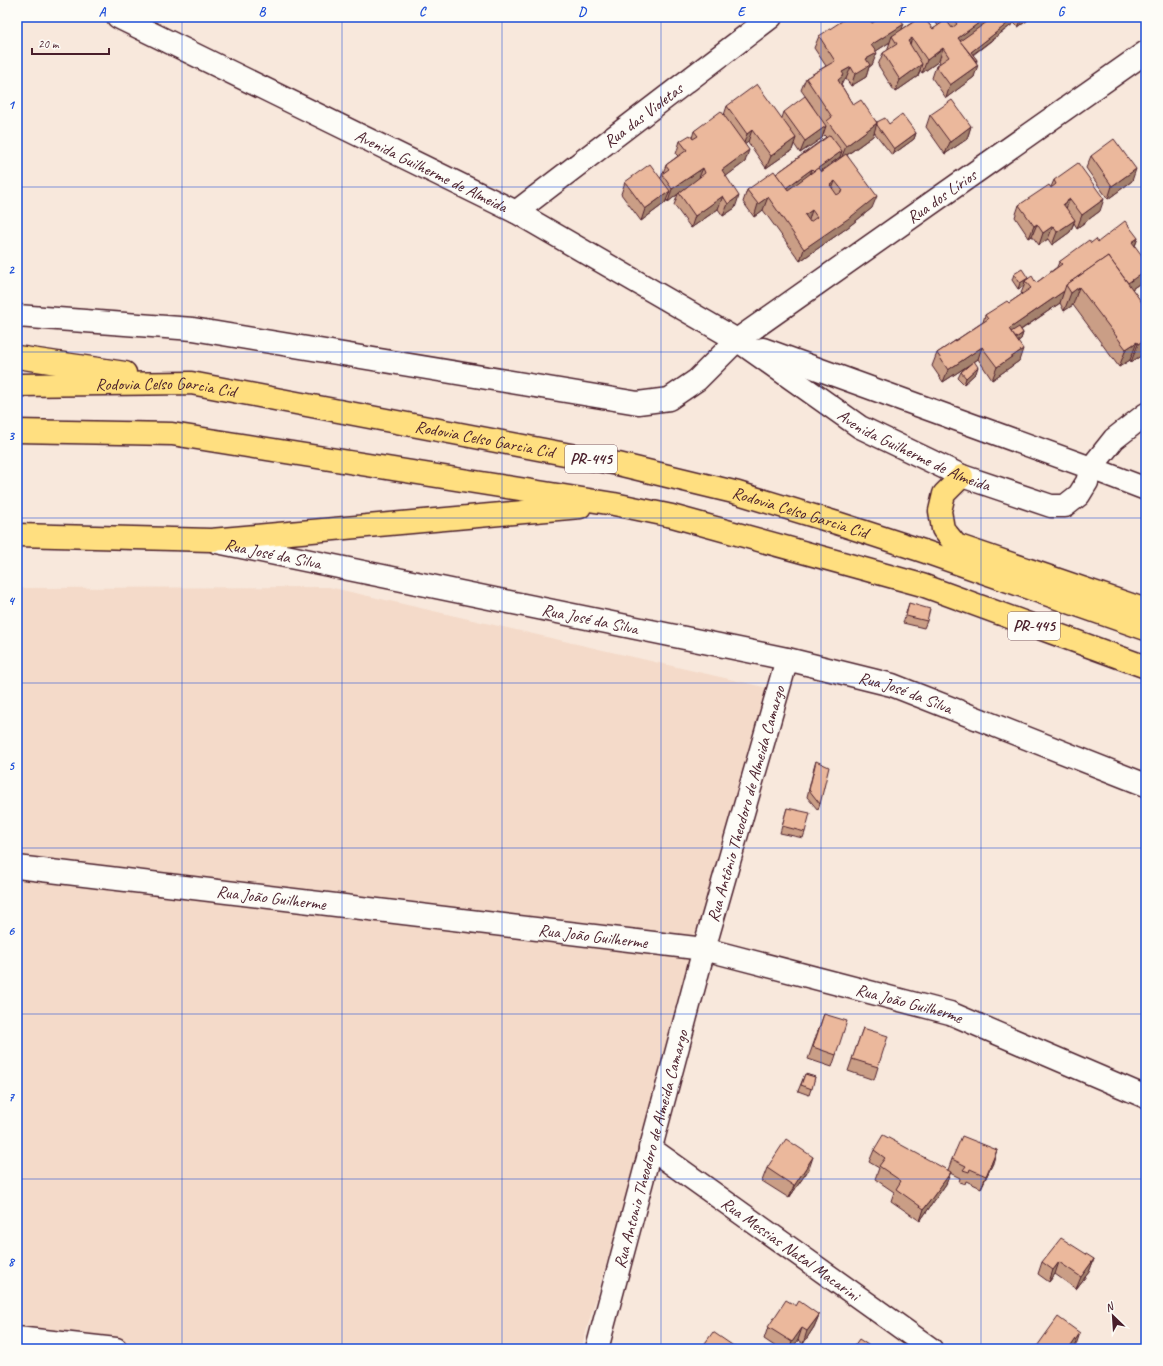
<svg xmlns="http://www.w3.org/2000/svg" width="1163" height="1366" viewBox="0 0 1163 1366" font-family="Caveat,sans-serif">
<rect width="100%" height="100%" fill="#f8e8dc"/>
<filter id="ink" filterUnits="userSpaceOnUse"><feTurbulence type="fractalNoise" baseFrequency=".025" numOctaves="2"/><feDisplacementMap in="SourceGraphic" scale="8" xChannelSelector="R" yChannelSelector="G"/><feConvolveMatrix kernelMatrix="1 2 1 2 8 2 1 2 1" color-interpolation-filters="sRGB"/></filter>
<g filter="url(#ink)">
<polygon fill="#f4dac9" points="329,587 777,690 581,1349 17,1349 17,588"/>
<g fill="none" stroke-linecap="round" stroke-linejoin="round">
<defs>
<g id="street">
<path id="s1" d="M516 212 771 17"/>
<path id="s2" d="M737 340 1146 52"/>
<polyline points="1091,468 1114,439 1146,414"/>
<path id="s3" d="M17 867 704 949 950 1013 1146 1097"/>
<path id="s4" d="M650 1148 931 1349"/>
<polyline points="17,1338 116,1349"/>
<path id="s5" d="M597 1349 704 949 787 659"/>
</g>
<g id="secondary">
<path id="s6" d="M118 17 516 212 737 340 860 427 962 476 1051 506H1065L1079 495 1087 482 1091 468"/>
<polyline points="17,316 193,329 638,403 669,399 697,380 737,340"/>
<polyline points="763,349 1091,468 1146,489"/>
<path id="s7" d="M217 542 787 659 892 685 1146 785"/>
</g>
<g id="highway">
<polyline points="17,357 125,373"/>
<path id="s8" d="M17 385 191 383 618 464 738 493 837 523 923 551 1146 629"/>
<polyline points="17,431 172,434 614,504 672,516 922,585 1146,667"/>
<polyline points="962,476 944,494 940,511 943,529 956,545 1146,610"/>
<polyline points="17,535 211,540 580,507"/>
</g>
</defs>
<use href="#street" stroke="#4a1f2b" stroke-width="25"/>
<use href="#secondary" stroke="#4a1f2b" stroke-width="25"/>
<use href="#highway" stroke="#4a1f2b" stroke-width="25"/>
<use href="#street" stroke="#fdfcf7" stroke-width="22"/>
<use href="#secondary" stroke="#fdfcf7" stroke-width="22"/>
<use href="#highway" stroke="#ffdf80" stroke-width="22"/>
</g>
<g fill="#ca9e86" stroke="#4a1f2b" fill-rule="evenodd">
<path d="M878 17H899L901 30 919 18 918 17H928L925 19 933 29 938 26 933 17H1029L1028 20 1018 27 1014 23 973 55 977 60 974 77 946 98 932 78 936 66 940 63 939 61 922 73 920 70 918 76 895 92 878 65 883 53 888 50V48L890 42 876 51 872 65 869 67 866 77 851 86 846 79 842 82 841 85 853 105 877 122 889 124 916 133 914 139 892 155 874 132 873 136 847 155 872 208 847 228 800 261 763 210 754 217 743 202 747 190 776 174 826 137 823 134 822 138 800 153 794 144 792 150 766 168 748 142 745 144V162L726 176 735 208 723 216 718 209 691 228 674 205 678 194 668 202 667 200 665 203 641 221 621 194 625 182 661 178 666 165 678 156 676 154 680 141 692 138 694 131 724 115 727 106 782 118 784 112 813 107 801 90 806 78 826 66 814 48 819 36 872 23 876 20ZM840 157 841 158 821 172 820 171Z"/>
<polygon points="930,115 971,126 967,139 945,154 926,127"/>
<polygon points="1091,156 1132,181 1108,199 1086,168"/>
<polygon points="1054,180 1100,211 1077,228 1074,223 1070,232 1052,245 1048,239 1039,245 1032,236 1029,238 1015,217 1019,205 1051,187"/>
<polygon points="1138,238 1135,246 1146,279 1132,289 1146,308 1146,349 1142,351 1141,356 1131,362 1130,360 1119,367 1073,305 1064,311 1060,303 1021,330 1023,333 1021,339 1018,341 1019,361 992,380 978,359 974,362 976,373 964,384 958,378 961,372 969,365 943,382 932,366 937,353 983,322 985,315 1009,303 1022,294 1021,293 1024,286 1018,289 1012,280 1014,274 1036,283 1057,267 1059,262 1091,243"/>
<polygon points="909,603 927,621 924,628 903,623"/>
<polygon points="816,761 820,804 818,810 807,797 814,768"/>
<polygon points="787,808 805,832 803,838 780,833"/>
<polygon points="824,1014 836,1055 832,1067 808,1059"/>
<polygon points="863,1028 878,1067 874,1080 848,1071"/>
<polygon points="805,1074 815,1077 809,1095 798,1091"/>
<polygon points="874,1150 948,1170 952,1159 993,1163 981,1188 966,1181 965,1184 959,1182 960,1178 950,1173 946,1184 920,1221 891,1201 894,1192 875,1179 879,1168 869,1162"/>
<polygon points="767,1168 809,1169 789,1198 762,1181"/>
<polygon points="1094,1259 1089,1272 1076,1289 1055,1274 1049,1282 1038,1274 1042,1262"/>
<polygon points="796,1306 819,1315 814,1327 803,1344 798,1340 792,1349 779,1349 764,1339 768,1327"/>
<polygon points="703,1346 738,1349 702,1349"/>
</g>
<g fill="#a4816d" stroke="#4a1f2b">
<polygon points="943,17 946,17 944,25 939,28"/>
<polygon points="987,17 1000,17 958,47 958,38"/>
<polygon points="1016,17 1014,23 968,58 971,52"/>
<polygon points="1026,17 1029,17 1028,20 1018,27 1021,21"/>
<polygon points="904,24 899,36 892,36 890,42 867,57 871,45"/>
<polygon points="912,38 908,51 908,41"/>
<polygon points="943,48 939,61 922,73 927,60"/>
<polygon points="877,53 872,65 869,67 866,77 851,86 855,74 866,59"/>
<polygon points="922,64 918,76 895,92 900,80"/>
<polygon points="978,65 974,77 946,98 950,85"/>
<polygon points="851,67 846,79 842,82 840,88 838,80 842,72"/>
<polygon points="877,123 873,136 841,159 846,146"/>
<polygon points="826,126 822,138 800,153 805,141"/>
<polygon points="971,126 967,139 945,154 950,142"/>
<polygon points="752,130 748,142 743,146 747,134"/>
<polygon points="916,133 914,139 892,155 894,149"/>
<polygon points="796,138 792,150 766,168 771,156"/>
<polygon points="749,150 745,162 717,183 722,170"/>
<polygon points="842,151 840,157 811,178 814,171"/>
<polygon points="703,168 698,180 679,193 678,194 668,202 672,189"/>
<polygon points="812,169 810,175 780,198 782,191"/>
<polygon points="1136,169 1132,181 1108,199 1112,186"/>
<polygon points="835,181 831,193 830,185"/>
<polygon points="670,191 665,203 641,221 645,209"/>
<polygon points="723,196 718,209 691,228 695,216"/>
<polygon points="739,196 735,208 723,216 728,204"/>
<polygon points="877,196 872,208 847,228 800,261 804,249"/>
<polygon points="768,197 763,210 754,217 758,204"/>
<polygon points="1070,199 1065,211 1063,204"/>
<polygon points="1104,199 1100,211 1077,228 1082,215"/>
<polygon points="812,210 808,223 805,215"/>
<polygon points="1075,220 1070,232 1052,245 1057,232"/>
<polygon points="1037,224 1032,236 1029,238 1034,226"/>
<polygon points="1053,226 1048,239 1039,245 1043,233"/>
<polygon points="1138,238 1133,250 1132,242"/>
<polygon points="1146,270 1146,279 1122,296 1126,284"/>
<polygon points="1028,278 1027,282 1025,281 1024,286 1018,289 1020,283"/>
<polygon points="1079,287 1073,305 1064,311 1071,293"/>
<polygon points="1064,291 1060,303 1013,335 1009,329"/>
<polygon points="1023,333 1021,339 1013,345 1015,339"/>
<polygon points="1146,335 1146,349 1142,351 1141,356 1131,362 1138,344"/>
<polygon points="1137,342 1130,360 1119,367 1126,349"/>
<polygon points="982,347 978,359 943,382 948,370"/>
<polygon points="1023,349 1019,361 992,380 997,367"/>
<polygon points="978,367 976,373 964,384 966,378"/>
<polygon points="997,1150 993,1163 981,1188 986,1176"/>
<polygon points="813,1157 809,1169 789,1198 794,1186"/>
<polygon points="951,1172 946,1184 920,1221 924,1209"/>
<polygon points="1094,1259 1089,1272 1076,1289 1081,1277"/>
<polygon points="1059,1262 1055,1274 1049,1282 1053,1270"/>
<polygon points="819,1315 814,1327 803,1344 807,1331"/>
<polygon points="802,1328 798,1340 792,1349 790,1349 792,1342"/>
<polygon points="1080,1333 1076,1345 1073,1349 1069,1349"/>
</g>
<g fill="#ebb89c" stroke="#4a1f2b" fill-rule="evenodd">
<polygon points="848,17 868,17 872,23 882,17 899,17 904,24 871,45 877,53 866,59 870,65 855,74 851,67 842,72 844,75 838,80 853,105 861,100 877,123 846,146 827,121 832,117 806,78 835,61 819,36"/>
<polygon points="921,17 923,17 933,29 946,20 952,28 957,24 952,17 987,17 958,38 978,65 950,85 936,66 949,57 943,48 927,60 912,38 908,41 922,64 900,80 883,53 897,44 892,36"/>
<polygon points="994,17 1016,17 971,52 977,60 976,61 960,41"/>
<polygon points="1017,17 1026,17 1021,21"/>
<polygon points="757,84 796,138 771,156 752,130 747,134 727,106"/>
<polygon points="805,96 826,126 805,141 784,112"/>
<polygon points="952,100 971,126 950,142 930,115"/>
<polygon points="721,111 749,150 722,170 739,196 728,204 723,196 695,216 679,193 705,173 703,168 672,189 662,174 669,169 666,165 687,150 680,141 690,135 693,139 698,136 694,131"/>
<polygon points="902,114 916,133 894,149 877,125 877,122 885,118 889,124"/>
<polygon points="830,135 842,151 814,171 812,169 786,188 776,174"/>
<polygon points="1114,139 1136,169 1112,186 1091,156"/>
<path d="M846 154 877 196 852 216 804 249 768 197 758 204 747 190 774 171 788 190 818 168 821 172ZM835 181 843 191 837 195 830 185ZM812 210 817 217 810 222 805 215Z"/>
<polygon points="1078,163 1104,199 1082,215 1070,199 1063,204 1075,220 1057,232 1053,226 1043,233 1037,224 1034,226 1019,205 1049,185 1051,188 1056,184 1054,180"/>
<polygon points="650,164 670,191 645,209 625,182"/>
<polygon points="1125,221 1138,238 1132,242 1146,261 1146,270 1128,283 1108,256 1066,285 1064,291 1009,329 1023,349 997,367 982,347 948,370 937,353 988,319 985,315 1007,301 1009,303 1031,288 1025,281 1032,276 1036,283 1062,264 1059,262 1089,240 1091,243 1096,239 1098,242"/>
<polygon points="1108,256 1146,308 1146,339 1138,344 1137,342 1126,349 1079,287 1071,293 1066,285"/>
<polygon points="1022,269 1028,278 1020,283 1014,274"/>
<polygon points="1019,327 1023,333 1016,338 1011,332"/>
<polygon points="974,361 978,367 966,378 961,372"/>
<polygon points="909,603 930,609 927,621 906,616"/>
<polygon points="816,761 829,767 820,804 809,790"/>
<polygon points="787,808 810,813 805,832 782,826"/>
<polygon points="824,1014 847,1021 836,1055 813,1047"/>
<polygon points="863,1028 888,1036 878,1067 852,1059"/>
<polygon points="805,1074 815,1077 812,1089 801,1085"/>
<polygon points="883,1135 951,1172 924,1209 896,1189 901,1181 879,1166 885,1158 874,1150"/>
<polygon points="962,1136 997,1150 986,1176 970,1169 969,1172 963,1170 966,1166 952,1159"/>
<polygon points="786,1139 813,1157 794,1186 767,1168"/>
<polygon points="1061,1238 1094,1259 1081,1277 1059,1262 1053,1270 1042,1262"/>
<polygon points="786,1300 796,1306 799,1301 819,1315 807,1331 802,1328 792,1342 768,1327"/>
<polygon points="1058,1317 1080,1333 1069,1349 1035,1349"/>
<polygon points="713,1332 738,1349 708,1349 703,1346"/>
<polygon points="859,1339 874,1349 852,1349"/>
</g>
</g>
<path fill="none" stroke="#1d4ed8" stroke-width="1" stroke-opacity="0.55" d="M182 17V1349M342 17V1349M502 17V1349M661 17V1349M821 17V1349M981 17V1349M17 187H1146M17 352H1146M17 518H1146M17 683H1146M17 848H1146M17 1014H1146M17 1179H1146"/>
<g text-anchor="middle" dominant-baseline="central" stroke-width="3" stroke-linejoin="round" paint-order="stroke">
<g fill="#fdfcf7" stroke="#806168" stroke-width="1">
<rect x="565" y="445" width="52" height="28" rx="3"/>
<rect x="1008" y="612" width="52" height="28" rx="3"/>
</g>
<g font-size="16" font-weight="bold" fill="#4a1f2b">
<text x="591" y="459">PR-445</text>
<text x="1034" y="626">PR-445</text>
</g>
<g font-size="17" fill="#4a1f2b" stroke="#fdfcf7">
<text stroke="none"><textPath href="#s1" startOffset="160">Rua das Violetas</textPath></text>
<text stroke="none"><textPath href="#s6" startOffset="349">Avenida Guilherme de Almeida</textPath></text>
<text stroke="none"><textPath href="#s2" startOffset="250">Rua dos Lírios</textPath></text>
<text stroke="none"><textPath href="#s8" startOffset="149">Rodovia Celso Garcia Cid</textPath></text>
<text stroke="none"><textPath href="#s8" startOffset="473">Rodovia Celso Garcia Cid</textPath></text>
<text stroke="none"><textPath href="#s6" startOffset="908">Avenida Guilherme de Almeida</textPath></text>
<text stroke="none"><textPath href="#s8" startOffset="797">Rodovia Celso Garcia Cid</textPath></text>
<text stroke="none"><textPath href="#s7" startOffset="57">Rua José da Silva</textPath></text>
<text stroke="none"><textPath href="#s7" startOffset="381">Rua José da Silva</textPath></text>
<text stroke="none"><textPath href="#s7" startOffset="705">Rua José da Silva</textPath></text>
<text stroke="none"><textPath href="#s5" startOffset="565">Rua Antônio Theodoro de Almeida Camargo</textPath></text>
<text stroke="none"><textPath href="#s3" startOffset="256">Rua João Guilherme</textPath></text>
<text stroke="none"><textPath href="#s3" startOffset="580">Rua João Guilherme</textPath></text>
<text stroke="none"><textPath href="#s3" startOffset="904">Rua João Guilherme</textPath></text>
<text stroke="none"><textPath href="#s5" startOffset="207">Rua Antonio Theodoro de Almeida Camargo</textPath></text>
<text stroke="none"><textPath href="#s4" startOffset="173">Rua Messias Natal Macarini</textPath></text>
</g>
</g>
<rect width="1163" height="1366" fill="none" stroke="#fdfcf7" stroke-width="44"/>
<g transform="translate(1113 1316) rotate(335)" stroke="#fdfcf7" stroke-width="3" paint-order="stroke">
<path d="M0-3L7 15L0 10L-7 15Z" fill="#4a1f2b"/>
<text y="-6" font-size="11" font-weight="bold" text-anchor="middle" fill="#4a1f2b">N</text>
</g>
<path d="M32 48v6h77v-6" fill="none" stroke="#4a1f2b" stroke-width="2"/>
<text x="38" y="48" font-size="12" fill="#4a1f2b" stroke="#fdfcf7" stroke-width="3" paint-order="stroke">20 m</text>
<rect x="22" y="22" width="1119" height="1322" fill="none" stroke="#1d4ed8" stroke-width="1.5"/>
<g font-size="13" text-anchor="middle" font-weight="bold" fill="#1d4ed8">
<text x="102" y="16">A</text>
<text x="262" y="16">B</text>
<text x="422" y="16">C</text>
<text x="582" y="16">D</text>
<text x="741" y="16">E</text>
<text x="901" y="16">F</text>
<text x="1061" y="16">G</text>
<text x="11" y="109">1</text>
<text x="11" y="274">2</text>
<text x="11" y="440">3</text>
<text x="11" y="605">4</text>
<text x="11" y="770">5</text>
<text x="11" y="935">6</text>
<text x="11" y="1101">7</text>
<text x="11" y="1266">8</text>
</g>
</svg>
